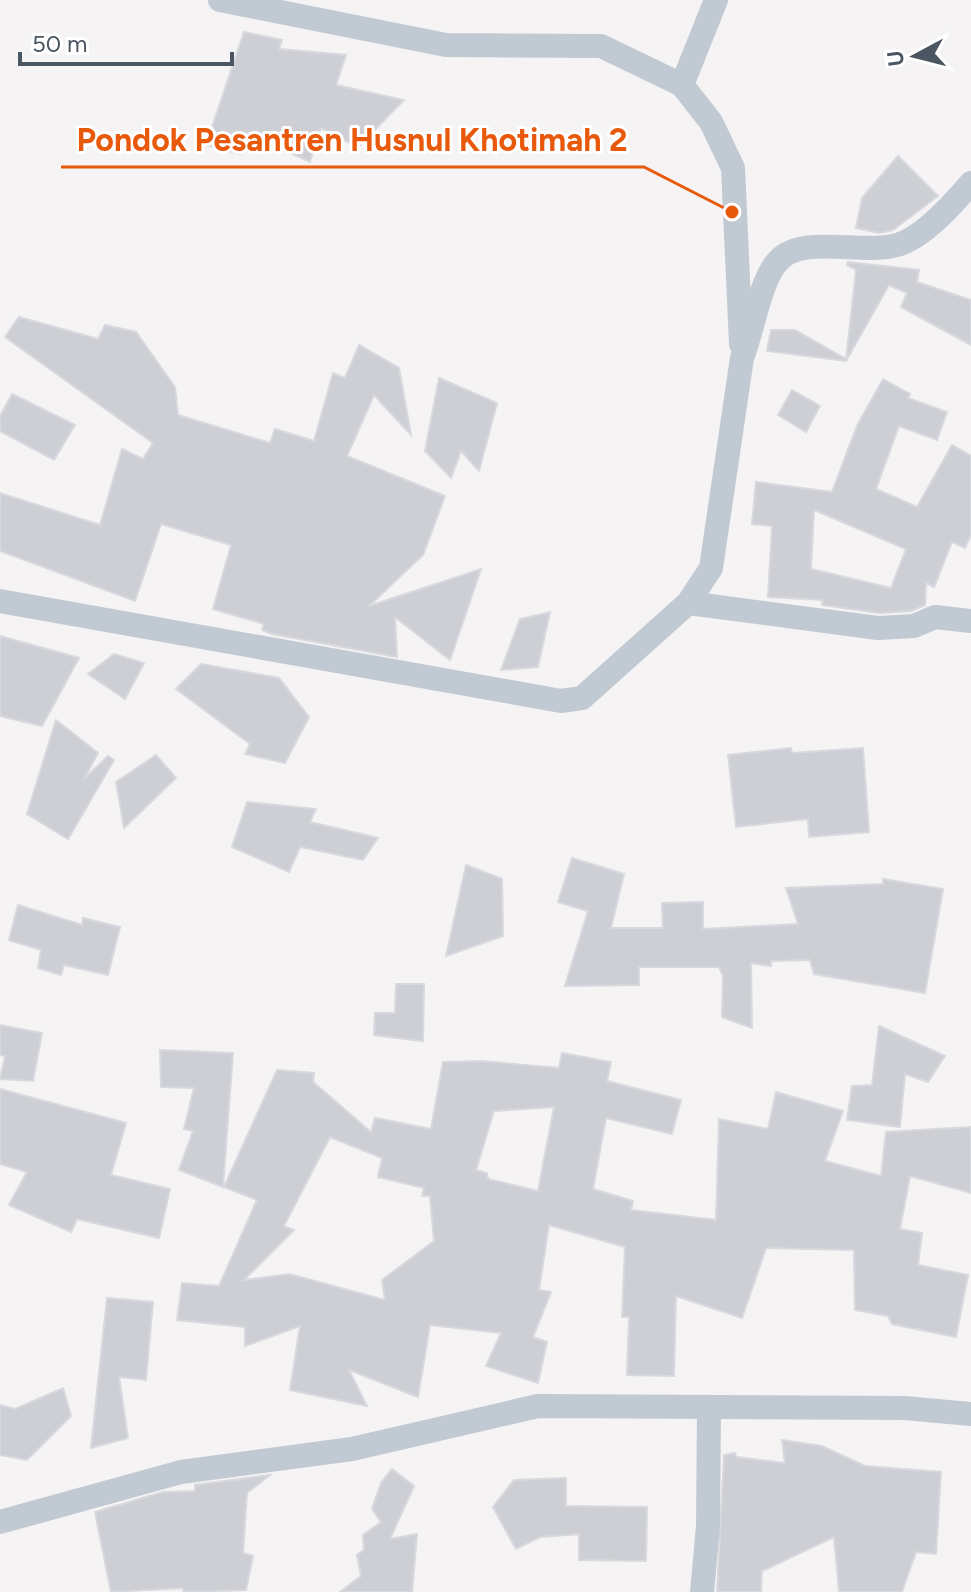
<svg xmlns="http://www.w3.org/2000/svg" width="971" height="1592" viewBox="0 0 971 1592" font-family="Figtree,sans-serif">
<rect width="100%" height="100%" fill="#f5f3f3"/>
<g fill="#cdcfd5" stroke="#d7d9de" stroke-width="2" fill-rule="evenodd">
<polygon points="244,32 282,40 279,49 346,55 336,85 404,100 358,147 321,128 310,162 248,134 240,154 206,145"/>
<polygon points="898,156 938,196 893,230 879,233 856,228 862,198"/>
<polygon points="848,262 919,270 917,282 971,300 971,345 901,307 907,293 889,285 846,361 767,351 771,330 795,330 846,359 856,270 847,265"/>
<polygon points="19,317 98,339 105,325 136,332 175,387 178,415 270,443 275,429 314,441 333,373 345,378 359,345 399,368 411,435 374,395 347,456 445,496 423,555 369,606 481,569 450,660 395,617 397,657 272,634 262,630 264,624 213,609 231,545 161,524 135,601 0,551 0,493 100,525 122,449 143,459 153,443 5,337"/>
<polygon points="439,378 497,403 479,471 461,451 451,478 425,451"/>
<path d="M883 379 910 394 908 398 947 412 937 440 899 426 876 489 917 507 952 445 971 456V535L965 548 952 542 934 587 926 583 925 605 911 611 879 613 822 605 823 600 768 597 772 526 752 524 756 482 832 492 857 426ZM814 510 906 549 891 588 811 569Z"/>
<polygon points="792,390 820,406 806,432 778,415"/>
<polygon points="12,394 75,425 54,460 0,431 0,416"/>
<polygon points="550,612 538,667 501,670 520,619"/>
<polygon points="0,636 79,658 42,726 0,716"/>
<polygon points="114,654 144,663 125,699 88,674"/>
<polygon points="201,664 279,678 309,717 285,763 245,754 250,744 176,689"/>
<polygon points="56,720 98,753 84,779 108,756 114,760 68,839 27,814"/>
<polygon points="791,748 792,753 863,748 869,832 809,837 808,819 736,827 728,755"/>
<polygon points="156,755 176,778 124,828 116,782"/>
<polygon points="247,802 316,809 310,822 378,838 363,860 300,847 289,872 232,847"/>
<polygon points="572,858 624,874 611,928 663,928 662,903 703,902 703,929 798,924 786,888 883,884 883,879 943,889 925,993 814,974 810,960 771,961 771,966 751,963 752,1028 722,1017 723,976 719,967 639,967 639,985 565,986 588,911 558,902"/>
<polygon points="466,865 502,879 503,936 446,956"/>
<polygon points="18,905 82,925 83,918 120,927 108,975 64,965 61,975 38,968 41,950 9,940"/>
<polygon points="396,984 424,984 423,1041 374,1035 375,1013 395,1013"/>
<polygon points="0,1025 42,1033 33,1081 0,1079 5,1056 0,1055"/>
<polygon points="879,1026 945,1056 928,1082 905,1074 900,1127 847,1120 852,1086 872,1085"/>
<polygon points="160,1050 233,1053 223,1187 179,1170 193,1131 184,1129 194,1088 161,1087"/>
<path d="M562 1053 611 1062 607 1081 681 1100 672 1134 606 1118 593 1189 633 1201 631 1210 716 1220 719 1119 768 1129 776 1092 843 1111 825 1161 881 1176 886 1132 971 1127V1193L910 1176 900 1229 922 1233 918 1265 968 1275 956 1337 892 1324 888 1316 855 1310 854 1250 766 1248 742 1318 676 1296 674 1376 627 1375 629 1317H622L625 1247 549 1225 539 1290 551 1292 533 1337 547 1342 538 1383 486 1366 501 1333 430 1325 418 1397 349 1370 367 1406 290 1390 300 1326 245 1346V1327L177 1320 182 1283 219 1286 257 1200 224 1187 277 1070 314 1073 313 1082 371 1132 375 1118 431 1129 443 1062 481 1061 559 1068ZM554 1107 538 1191 488 1179 487 1173 476 1170 494 1111ZM330 1137 382 1158 378 1177 424 1188 422 1196H430L434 1241 382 1280 385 1300 289 1274 244 1280 294 1230 284 1226Z"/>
<polygon points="0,1089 126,1123 111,1175 170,1189 159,1238 77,1219 71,1232 9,1205 27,1172 0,1164"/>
<polygon points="107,1298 153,1302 146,1380 119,1377 128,1438 91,1448"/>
<polygon points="63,1388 71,1416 27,1460 0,1455 0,1405 15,1409"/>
<polygon points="782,1440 822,1446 865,1466 941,1472 936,1554 916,1552 902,1592 839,1592 834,1537 762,1571 761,1592 717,1592 724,1455 735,1453 736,1457 785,1463"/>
<polygon points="392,1469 414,1486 390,1539 417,1534 412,1592 340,1592 361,1576 357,1555 364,1550 363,1535 381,1522 372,1509 381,1483"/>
<polygon points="270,1475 247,1493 243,1553 253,1556 246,1590 184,1592 183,1588 111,1592 95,1512 163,1492 195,1491 195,1485"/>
<polygon points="566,1478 566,1506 647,1507 646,1561 579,1560 579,1534 540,1537 516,1549 493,1507 514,1480"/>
</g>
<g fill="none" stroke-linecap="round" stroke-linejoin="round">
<g stroke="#c1cad2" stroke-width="24">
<polyline points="220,0 446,45 601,46 682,85 711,122 733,168 741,344"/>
<polyline points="682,85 716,0"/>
<path d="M0 601 561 701 582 698 688 603 711 568 742 358C753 331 760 280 778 261 802 234 863 255 897 245 923 238 953 204 971 183"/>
<polyline points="688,603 878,628 914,626 935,617 971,621"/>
<polyline points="0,1522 181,1472 352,1449 538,1406 904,1408 971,1414"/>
<polyline points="702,1592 708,1526 709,1407"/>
</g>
</g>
<path fill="none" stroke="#e8590c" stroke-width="3" d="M732 212L644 167H61"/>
<circle fill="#e8590c" stroke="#fff" stroke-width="3" cx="732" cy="212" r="8"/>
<g font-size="32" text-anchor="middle" font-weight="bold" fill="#e8590c" stroke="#fff" stroke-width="6" stroke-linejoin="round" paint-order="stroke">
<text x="352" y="151">Pondok Pesantren Husnul Khotimah 2</text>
</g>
<g transform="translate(915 56) rotate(263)" stroke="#ffffff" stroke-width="6" paint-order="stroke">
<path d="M0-6L14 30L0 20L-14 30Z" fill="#4a5661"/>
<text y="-12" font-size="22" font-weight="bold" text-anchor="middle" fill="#4a5661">U</text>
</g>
<path d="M20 52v12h212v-12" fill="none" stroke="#4a5661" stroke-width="4"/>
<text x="32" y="52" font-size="24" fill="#4a5661" stroke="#ffffff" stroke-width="6" paint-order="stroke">50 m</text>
</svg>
